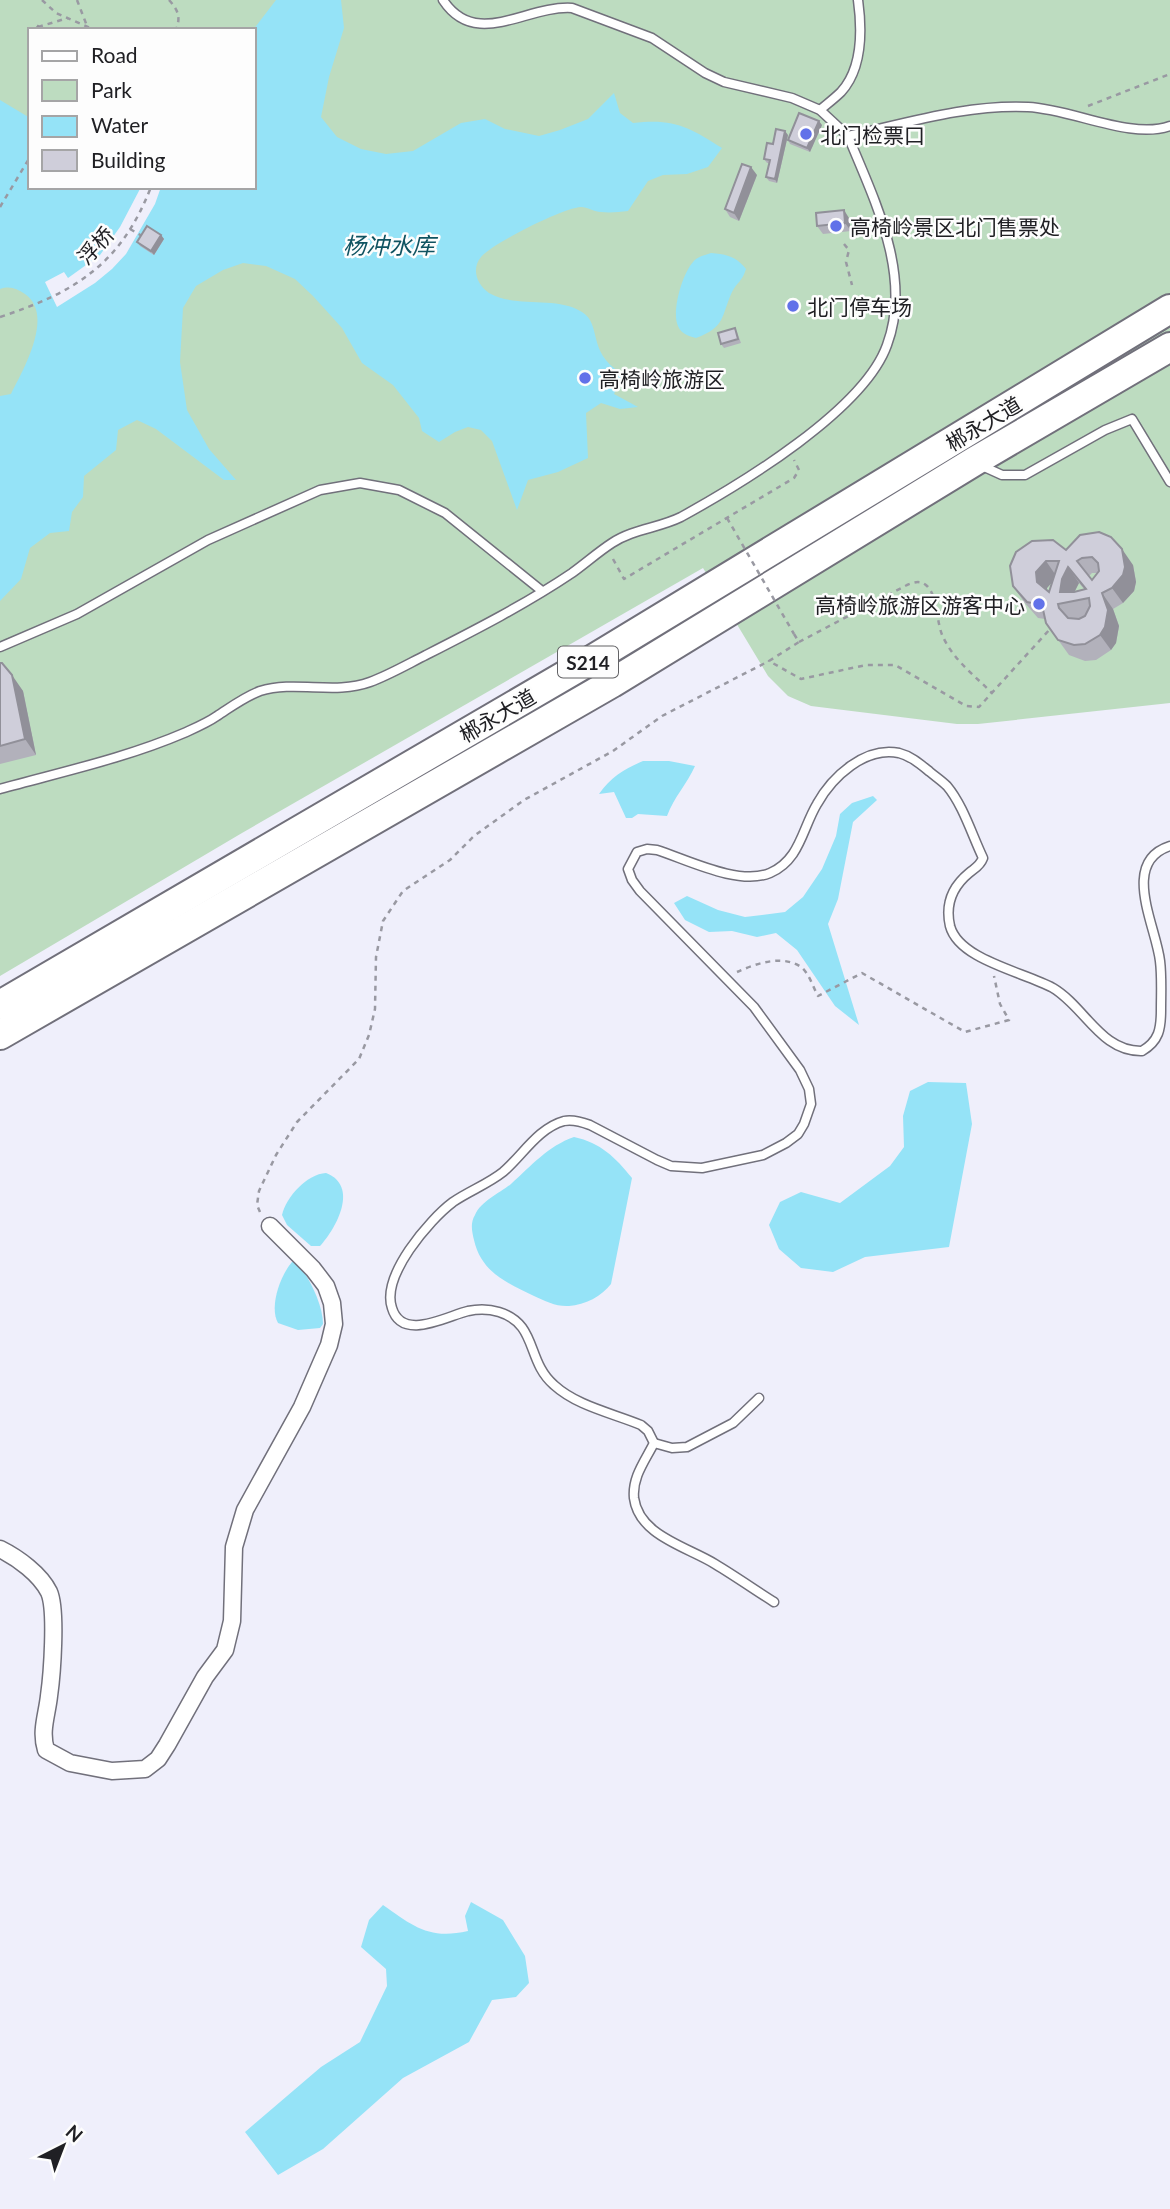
<svg xmlns="http://www.w3.org/2000/svg" width="1170" height="2209" viewBox="0 0 1170 2209" font-family="Lato,'Noto Sans SC',sans-serif">
<rect width="100%" height="100%" fill="#efeffb"/>
<path fill="#bddcc0" fill-rule="evenodd" d="M0 0H1170V703L978 724H957L811 706 788 696 768 676 703 568 242 833 0 976ZM30 30H254V187H30Z"/>
<g fill="#95e3f7">
<path d="M276 0H341L344 28 329 77 321 117 337 137 361 149 386 154 413 151 461 123 485 119 505 129 539 136 560 130 588 119 614 93 620 113 633 123C674 118 689 127 722 148L708 167 687 174 663 175 648 181 628 211C619 212 610 213 601 212 595 212 587 207 581 207 563 208 493 243 481 257 471 269 477 285 489 293 517 309 555 295 582 312 602 324 587 352 620 372 629 377 645 377 656 379L624 381 618 385 614 394 638 407 620 409 601 403 586 413 588 458 558 472 528 480 517 510 492 441 481 430 468 427 455 432 439 442 422 431 419 418 393 385 362 363 342 328 313 296 295 279 266 266 243 263 223 270 196 286 183 308 180 362 187 410 209 449 236 480H224L156 429 137 420 118 430 116 450 84 476 83 497 72 512 69 531 50 533 30 548 21 579 0 601V396L11 394C23 370 55 315 25 294 16 288 10 286 0 289V100L30 118V187H254L253 30Z"/>
<path d="M711 253C726 254 737 257 746 269 742 282 737 282 732 292 721 316 726 327 696 338 689 336 681 334 678 326 671 312 683 269 696 259 700 256 706 255 711 253Z"/>
<path d="M643 761H669L695 766C687 784 674 797 667 816L638 814 632 818H626L614 792 599 794C611 777 624 769 643 761Z"/>
<polygon points="873,796 877,800 853,822 838,899 828,924 859,1025 835,1006 797,950 776,933 757,937 732,931 709,932 685,920 674,903 687,896 718,910 745,917 785,912 803,897 822,869 836,836 840,814 852,803"/>
<polygon points="928,1082 966,1083 972,1124 949,1247 865,1257 833,1272 801,1268 779,1249 769,1225 780,1202 801,1192 840,1203 890,1166 904,1147 903,1116 910,1091"/>
<path d="M574 1137C601 1143 615 1157 632 1178L611 1284C602 1296 585 1305 569 1306 557 1307 545 1301 534 1296 507 1283 481 1272 474 1240 472 1232 470 1223 475 1215 481 1201 500 1193 511 1184 531 1166 548 1146 574 1137Z"/>
<path d="M326 1173C359 1186 337 1227 320 1246H311L287 1225 282 1215C286 1197 307 1174 326 1173Z"/>
<path d="M292 1262H297C309 1277 323 1305 323 1324L320 1328 298 1330 278 1323C269 1307 280 1276 292 1262Z"/>
<path d="M471 1902 503 1920 525 1956 529 1983 516 1997 492 2000 469 2042 403 2078 323 2149 278 2175 245 2132 321 2067 360 2042 387 1986 386 1969 361 1947 369 1920 383 1905C413 1926 429 1940 468 1931L465 1916Z"/>
</g>
<polygon fill="#efeffb" points="141,187 161,187 155,204 126,254 112,269 95,283 57,307 45,282 64,272 68,278 100,255 120,227"/>
<g fill="none" stroke-linecap="round" stroke-linejoin="round">
<defs>
<g id="lane">
<path d="M443 0C476 50 526 5 572 8L652 38 705 73 724 82 792 98 820 110 848 136C907 123 968 104 1028 107 1072 109 1131 140 1170 126"/>
<path d="M820 110C827 104 835 98 841 92 863 68 862 29 858 0"/>
<polyline points="980,465 1002,475 1025,475 1105,430 1132,419 1170,482"/>
<polyline points="0,647 77,614 208,540 320,490 360,483 399,490 445,513 542,591"/>
<path d="M0 789C61 772 126 758 184 733 195 728 207 723 217 716 231 707 244 697 260 691 296 680 334 695 370 682 389 675 408 664 426 655 475 630 526 604 572 573 586 563 598 552 612 543 633 529 659 528 681 517 741 484 864 410 887 345 913 276 874 199 848 136"/>
<polyline points="654,1443 672,1448 687,1447 733,1423 759,1398"/>
<path d="M774 1602C755 1590 735 1576 715 1564 688 1547 639 1536 634 1498 632 1477 645 1461 654 1443L648 1431 641 1425C612 1413 577 1406 554 1385 526 1361 538 1324 499 1312 489 1309 478 1309 468 1311 447 1316 402 1342 392 1308 381 1276 429 1220 453 1202 469 1191 488 1184 503 1172 522 1156 538 1128 564 1121 573 1119 582 1122 590 1125L657 1160 671 1166 702 1168 763 1155 786 1143 798 1134 804 1124 811 1104 809 1089 800 1070 754 1007 640 891 632 880 628 869 637 852 647 849 657 850C688 860 739 886 770 873 800 860 802 829 817 804 832 777 865 746 899 753 911 756 920 764 930 772 936 777 942 781 947 786 963 805 972 835 983 858 980 866 975 868 969 873 952 887 945 904 950 926 959 960 1024 972 1053 988 1085 1007 1101 1052 1142 1051 1159 1041 1161 1029 1161 1010 1161 994 1162 977 1160 961 1156 926 1120 862 1170 846"/>
</g>
<path id="street" d="M0 1549C18 1558 40 1574 49 1592 57 1610 52 1675 49 1696 47 1715 40 1731 46 1750L70 1763 112 1771 145 1769 158 1759 167 1745 205 1677 225 1650 232 1621 234 1547 245 1510 302 1407 329 1345 334 1324 332 1303 326 1286 313 1269 270 1226"/>
<g id="highway">
<polyline points="0,1005 593,659 1170,309"/>
<polyline points="0,1035 612,683 975,461 1170,347"/>
</g>
</defs>
<use href="#lane" stroke="#71707b" stroke-width="11"/>
<use href="#street" stroke="#71707b" stroke-width="19"/>
<use href="#highway" stroke="#71707b" stroke-width="32"/>
<g stroke="#9999a2" stroke-width="2.5" stroke-dasharray="5 5" stroke-linecap="butt">
<polyline points="42,0 56,13 95,30"/>
<polyline points="77,0 87,26"/>
<path d="M169 0C178 10 181 17 176 30"/>
<polyline points="38,27 68,18"/>
<polyline points="1088,106 1170,74"/>
<polyline points="0,207 30,157"/>
<polyline points="130,229 142,236"/>
<polyline points="844,244 849,250 846,262 852,285"/>
<path d="M0 317C76 292 121 264 151 187"/>
<polyline points="613,559 624,579 794,478 799,470 794,460"/>
<polyline points="794,634 799,642 769,661 801,679 866,665 895,665 966,706 979,707 1051,628"/>
<path d="M799 642 907 585C914 582 921 580 927 586 938 596 936 625 944 639 955 661 975 676 992 693"/>
<path d="M737 972C755 964 782 954 801 967 809 973 813 987 818 996L862 973 965 1032 1009 1020 1000 1004 994 976"/>
<polyline points="260,1212 257,1205 259,1191 276,1155 297,1122 359,1059 369,1035 375,1009 376,957 383,921 403,891 450,860 474,836 524,800 613,751 662,716 769,661"/>
</g>
<use href="#lane" stroke="#fff" stroke-width="8"/>
<use href="#street" stroke="#fff" stroke-width="16"/>
<use href="#highway" stroke="#fff" stroke-width="28"/>
<polyline stroke="#9999a2" stroke-width="2.5" stroke-dasharray="5 5" stroke-linecap="butt" points="727,518 794,634"/>
</g>
<g fill="#b2b1bb" fill-rule="evenodd">
<polygon points="822,125 810,152 790,144 788,140"/>
<polygon points="788,135 777,183 769,181 766,177 769,163 767,163 764,159 773,144"/>
<polygon points="757,175 739,221 730,217 725,209"/>
<polygon points="849,218 851,231 823,234 817,226"/>
<polygon points="161,235 164,239 154,255 140,246 137,242"/>
<polygon points="737,332 741,343 724,348 721,344"/>
<path d="M1066 550 1133 565 1136 582 1134 591 1123 603 1113 609 1119 626 1116 643 1111 650 1096 660 1085 661 1069 655 1046 623 1045 619 1038 618 1024 602 1013 586 1010 566ZM1092 573H1098L1092 580 1089 576ZM1052 582 1049 592 1047 590V588ZM1079 583 1084 589 1074 592Z"/>
<polygon points="0,663 23,691 36,755 0,764"/>
</g>
<g fill="#919099">
<polygon points="819,121 822,125 810,152 807,148"/>
<polygon points="785,131 788,135 777,183 775,179"/>
<polygon points="751,167 757,175 739,221 734,213"/>
<polygon points="844,210 849,218 851,231 845,223"/>
<polygon points="161,235 164,239 154,255 151,251"/>
<polygon points="1122,549 1133,565 1136,582 1134,591 1123,603 1112,588"/>
<polygon points="1046,561 1057,577 1047,588 1048,598 1037,582 1036,572"/>
<polygon points="1068,567 1079,583 1073,595 1060,592 1062,579"/>
<polygon points="1102,593 1113,609 1119,626 1116,643 1111,650 1100,635"/>
<polygon points="12,675 23,691 36,755 25,739"/>
</g>
<g fill="#cfceda" stroke="#919099" stroke-width="2" fill-rule="evenodd">
<polygon points="38,26 43,30 35,30"/>
<polygon points="799,113 819,121 807,148 788,140"/>
<polygon points="776,129 785,131 775,179 766,177 770,160 764,159 767,143 773,144"/>
<polygon points="742,164 751,167 734,213 725,209"/>
<polygon points="844,210 845,223 817,226 816,213"/>
<polygon points="147,226 161,235 151,251 137,242"/>
<polygon points="735,328 738,339 721,344 718,333"/>
<path d="M1099 532 1111 537 1122 549 1125 567 1123 575 1112 588 1102 593 1108 610 1105 627 1100 635 1085 644 1074 645 1058 640 1046 623 1042 605 1027 602 1013 586 1010 566 1016 552 1032 541 1053 540 1066 550 1080 535ZM1092 557 1098 563 1099 571 1092 580 1077 561 1082 558ZM1046 561H1059L1049 592 1037 582 1036 572ZM1068 567 1086 589 1074 592H1060L1062 579ZM1089 598 1090 606 1085 616 1079 619 1068 618 1059 608 1058 604Z"/>
<polygon points="0,663 2,663 12,675 25,739 0,746"/>
</g>
<g fill="#6171e9" stroke="#fdfdfd" stroke-width="2.5">
<circle cx="806" cy="134" r="7"/>
<circle cx="836" cy="226" r="7"/>
<circle cx="793" cy="306" r="7"/>
<circle cx="585" cy="378" r="7"/>
<circle cx="1039" cy="604" r="7"/>
</g>
<g text-anchor="middle" dominant-baseline="central" stroke-width="5" stroke-linejoin="round" paint-order="stroke">
<rect fill="#fdfdfd" stroke="#626265" stroke-width="2" x="558" y="646.5" width="60" height="31" rx="5"/>
<g font-size="19" font-weight="bold" fill="#202024">
<text x="588" y="662">S214</text>
</g>
<g font-size="21" fill="#202024" stroke="#fdfdfd" text-anchor="start">
<text x="820" y="134">北门检票口</text>
<text x="850" y="226">高椅岭景区北门售票处</text>
<text x="807" y="306">北门停车场</text>
<text x="599" y="378">高椅岭旅游区</text>
<text x="1025" y="604" text-anchor="end">高椅岭旅游区游客中心</text>
</g>
<g font-size="21" fill="#202024" stroke="#fdfdfd">
<text transform="translate(95 245) rotate(-47)">浮桥</text>
<text transform="translate(983 423) rotate(-31)">郴永大道</text>
<text transform="translate(497 715) rotate(-30)">郴永大道</text>
</g>
<g font-size="23" font-style="italic" fill="#0f5361" stroke="#fdfdfd">
<text x="389" y="245">杨冲水库</text>
</g>
</g>
<rect x="28" y="28" width="228" height="161" fill="#fdfdfd" stroke="#a5a5a6" stroke-width="2"/>
<rect x="42" y="51" width="35" height="10" fill="#ffffff" stroke="#a5a5a6" stroke-width="2"/>
<text x="91" y="63" font-size="21" fill="#202024">Road</text>
<rect x="42" y="80" width="35" height="21" fill="#bddcc0" stroke="#a5a5a6" stroke-width="2"/>
<text x="91" y="98" font-size="21" fill="#202024">Park</text>
<rect x="42" y="116" width="35" height="21" fill="#95e3f7" stroke="#a5a5a6" stroke-width="2"/>
<text x="91" y="133" font-size="21" fill="#202024">Water</text>
<rect x="42" y="150" width="35" height="21" fill="#cfceda" stroke="#a5a5a6" stroke-width="2"/>
<text x="91" y="168" font-size="21" fill="#202024">Building</text>
<g transform="translate(63 2146) rotate(42)" stroke="#fdfdfd" stroke-width="5" paint-order="stroke">
<path d="M0-5L12 26L0 18L-12 26Z" fill="#202024"/>
<text y="-10" font-size="19" font-weight="bold" text-anchor="middle" fill="#202024">N</text>
</g>
</svg>
